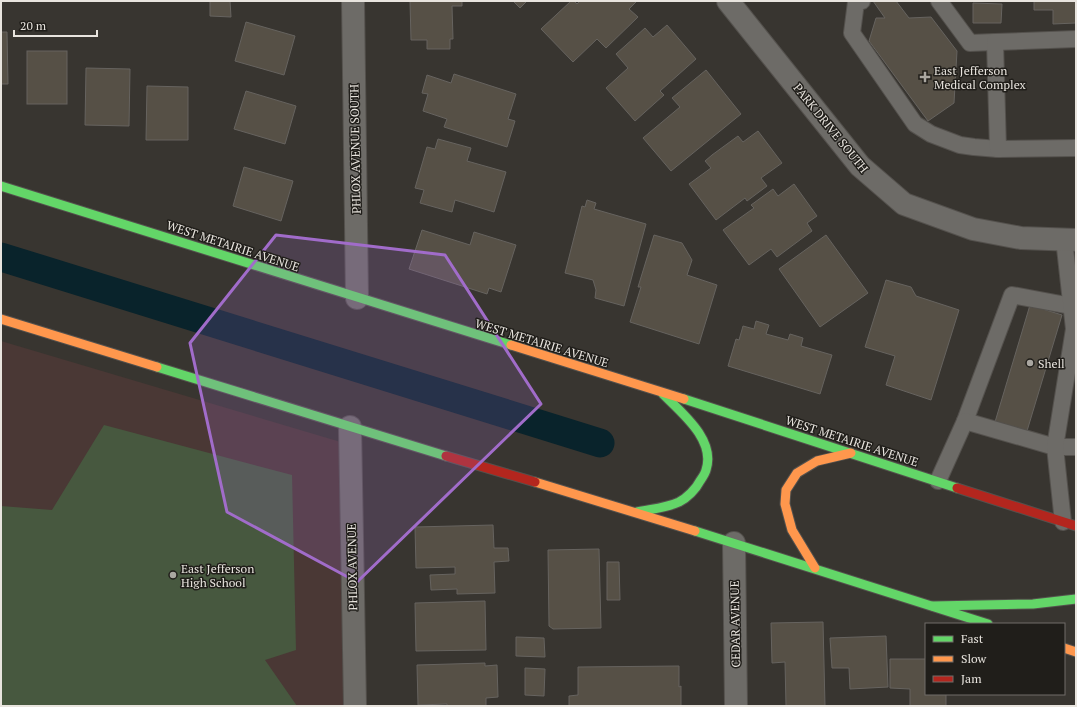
<svg xmlns="http://www.w3.org/2000/svg" width="1077" height="707" viewBox="0 0 1077 707" font-family="'PT Serif',serif">
<rect width="100%" height="100%" fill="#383530"/>
<polygon fill="#4a3835" points="1,341 344,443 348,706 1,706"/>
<polygon fill="#47583f" points="104,425 292,475 296,650 265,660 297,706 1,706 1,506 52,510"/>
<g fill="none" stroke-linecap="round" stroke-linejoin="round">
<polyline stroke="#09232b" stroke-width="29" points="1,257 600,443"/>
</g>
<g fill="#565046" stroke="#66635f">
<polygon points="210,1 230,1 231,17 210,16"/>
<polygon points="410,1 462,1 462,6 452,6 453,39 450,39 450,49 427,49 427,40 411,40"/>
<polygon points="513,1 527,1 520,8"/>
<polygon points="571,1 574,1 577,4 580,1 637,1 629,9 638,17 606,48 597,39 573,62 541,29"/>
<polygon points="873,1 896,1 909,18 931,17 957,51 954,103 928,121 869,41 876,18 885,18"/>
<polygon points="1034,1 1076,1 1076,23 1053,24 1053,10 1034,10"/>
<polygon points="973,3 1002,4 1001,23 973,23"/>
<polygon points="246,22 295,36 284,75 235,61"/>
<polygon points="667,25 696,59 660,91 664,95 635,121 606,88 628,68 616,54 645,28 653,37"/>
<polygon points="1,32 7,32 8,84 1,84"/>
<rect x="27" y="51" width="40" height="53"/>
<polygon points="86,68 130,69 129,126 85,125"/>
<polygon points="706,70 741,114 671,171 643,138 680,107 672,98"/>
<polygon points="454,74 516,94 508,119 515,121 507,147 444,127 447,119 423,111 428,94 422,93 427,75 451,83"/>
<polygon points="147,86 188,87 188,140 146,140"/>
<polygon points="246,91 296,106 285,144 234,129"/>
<polygon points="758,131 782,163 761,178 767,186 747,201 745,198 716,220 689,184 711,168 705,161 712,155 738,136 743,142"/>
<polygon points="438,139 471,148 467,161 506,172 494,212 455,200 452,212 420,203 424,190 415,188 427,147 435,149"/>
<polygon points="244,167 293,181 281,221 233,206"/>
<polygon points="794,184 817,216 807,223 812,231 777,257 771,249 749,265 723,230 754,208 751,205 773,189 778,196"/>
<polygon points="587,200 596,203 594,209 646,224 624,306 595,298 596,290 593,280 565,273 582,206 585,207"/>
<polygon points="422,230 470,245 474,232 516,245 501,292 489,288 487,294 409,269"/>
<polygon points="654,235 682,243 692,260 687,275 717,285 699,344 630,322 641,287 638,287"/>
<polygon points="826,235 868,293 820,327 779,269"/>
<polygon points="886,280 911,287 916,296 959,310 931,400 886,385 895,356 865,347"/>
<polygon points="1030,305 1062,315 1027,431 995,422"/>
<polygon points="756,321 769,325 766,334 788,340 790,334 803,338 801,346 832,355 820,394 728,366 736,339 739,340 743,326 754,329"/>
<polygon points="493,525 494,548 508,548 509,561 494,562 495,593 457,594 457,589 431,590 430,575 455,574 455,567 416,568 415,527"/>
<polygon points="599,549 601,628 553,629 549,626 548,550"/>
<polygon points="607,562 619,562 620,600 607,600"/>
<polygon points="485,601 486,650 416,651 415,603"/>
<polygon points="823,622 825,706 786,706 785,662 772,663 771,623"/>
<polygon points="886,636 888,687 850,689 849,668 832,668 830,638"/>
<polygon points="516,637 544,638 545,657 516,656"/>
<polygon points="890,659 926,659 926,694 946,694 946,706 910,706 910,689 890,688"/>
<polygon points="485,663 485,666 497,665 498,697 486,698 486,706 447,706 447,704 418,705 417,665"/>
<polygon points="679,666 679,687 681,686 681,706 569,706 569,696 578,695 578,667"/>
<polygon points="525,668 545,669 544,696 525,695"/>
</g>
<g fill="none" stroke-linecap="round" stroke-linejoin="round">
<defs>
<g id="lane">
<polyline points="862,1 856,2 852,33 915,124 931,134 960,145 974,147 998,149"/>
<polyline points="939,1 970,43 995,42"/>
<polyline points="1076,39 995,42 998,149 1076,148"/>
<polyline points="965,421 1012,295 1076,307"/>
<polyline points="938,481 965,421 1055,447 1076,447"/>
<polyline points="1063,522 1055,447 1074,329 1064,239"/>
</g>
<g id="street">
<polyline points="353,1 357,298"/>
<polyline points="728,1 860,166 904,204 973,229 1021,238 1076,240"/>
<polyline points="350,427 355,706"/>
<polyline points="734,543 736,706"/>
</g>
<g id="fast">
<polyline points="1,186 511,345"/>
<polyline points="157,367 446,456"/>
<polyline points="684,399 957,488"/>
<path d="M637 512C651 509 666 508 679 502 687 498 696 489 700 481 702 478 705 474 706 470 716 440 682 413 663 394"/>
<polyline points="695,531 988,624"/>
<polyline points="933,606 1033,604 1076,599"/>
</g>
<g id="slow">
<polyline points="1,319 157,367"/>
<polyline points="511,345 684,399"/>
<polyline points="535,482 695,531"/>
<polyline points="815,568 792,530 785,504 786,490 797,473 817,461 851,453"/>
<polyline points="1064,648 1076,652"/>
</g>
<g id="jam">
<polyline points="446,456 535,482"/>
<polyline points="957,488 1076,526"/>
</g>
</defs>
<use href="#lane" stroke="#54514d" stroke-width="18"/>
<use href="#street" stroke="#54514d" stroke-width="24"/>
<use href="#fast" stroke="#54514d" stroke-width="11"/>
<use href="#slow" stroke="#54514d" stroke-width="11"/>
<use href="#jam" stroke="#54514d" stroke-width="11"/>
<use href="#lane" stroke="#6d6b67" stroke-width="16"/>
<use href="#street" stroke="#6d6b67" stroke-width="22"/>
<use href="#fast" stroke="#63d668" stroke-width="9"/>
<use href="#slow" stroke="#ff974d" stroke-width="9"/>
<use href="#jam" stroke="#b3261e" stroke-width="9"/>
</g>
<path fill="#a16cca" fill-opacity="0.2" stroke="#a16cca" stroke-width="3" stroke-linejoin="round" d="M276 235 445 255 541 404 357 582 227 512 190 343Z"/>
<g fill="#aaa7a1" stroke="#201e1a" stroke-width="1.5">
<path d="M923 71h4v4h4v4h-4v4h-4v-4h-4v-4h4z"/>
<circle cx="1030" cy="363" r="4"/>
<circle cx="173" cy="575" r="4"/>
</g>
<g text-anchor="middle" dominant-baseline="central" stroke-width="3" stroke-linejoin="round" paint-order="stroke">
<g font-size="12" fill="#e8e4de" stroke="#201e1a" text-anchor="start">
<text x="934" y="70">East Jefferson<tspan x="934" dy="14">Medical Complex</tspan></text>
<text x="1038" y="363">Shell</text>
<text x="181" y="568">East Jefferson<tspan x="181" dy="14">High School</tspan></text>
</g>
<g font-size="12" fill="#e8e4de" stroke="#201e1a">
<text transform="translate(831 128) rotate(51)">PARK DRIVE SOUTH</text>
<text transform="translate(355 149) rotate(-91)">PHLOX AVENUE SOUTH</text>
<text transform="translate(233 246) rotate(18)">WEST METAIRIE AVENUE</text>
<text transform="translate(542 343) rotate(17)">WEST METAIRIE AVENUE</text>
<text transform="translate(852 441) rotate(18)">WEST METAIRIE AVENUE</text>
<text transform="translate(352 567) rotate(-91)">PHLOX AVENUE</text>
<text transform="translate(735 624) rotate(-91)">CEDAR AVENUE</text>
</g>
</g>
<rect width="1077" height="707" fill="none" stroke="#e8e4de" stroke-width="4"/>
<rect x="925" y="623" width="140" height="72" fill="#201e1a" stroke="#706d68"/>
<rect x="933" y="636" width="20" height="6" fill="#63d668" stroke="#706d68"/>
<text x="961" y="643" font-size="12" fill="#e8e4de">Fast</text>
<rect x="933" y="656" width="20" height="6" fill="#ff974d" stroke="#706d68"/>
<text x="961" y="663" font-size="12" fill="#e8e4de">Slow</text>
<rect x="933" y="676" width="20" height="6" fill="#b3261e" stroke="#706d68"/>
<text x="961" y="683" font-size="12" fill="#e8e4de">Jam</text>
<path d="M14 30v6h83v-6" fill="none" stroke="#e8e4de" stroke-width="2"/>
<text x="20" y="30" font-size="12" fill="#e8e4de" stroke="#201e1a" stroke-width="3" paint-order="stroke">20 m</text>
</svg>
